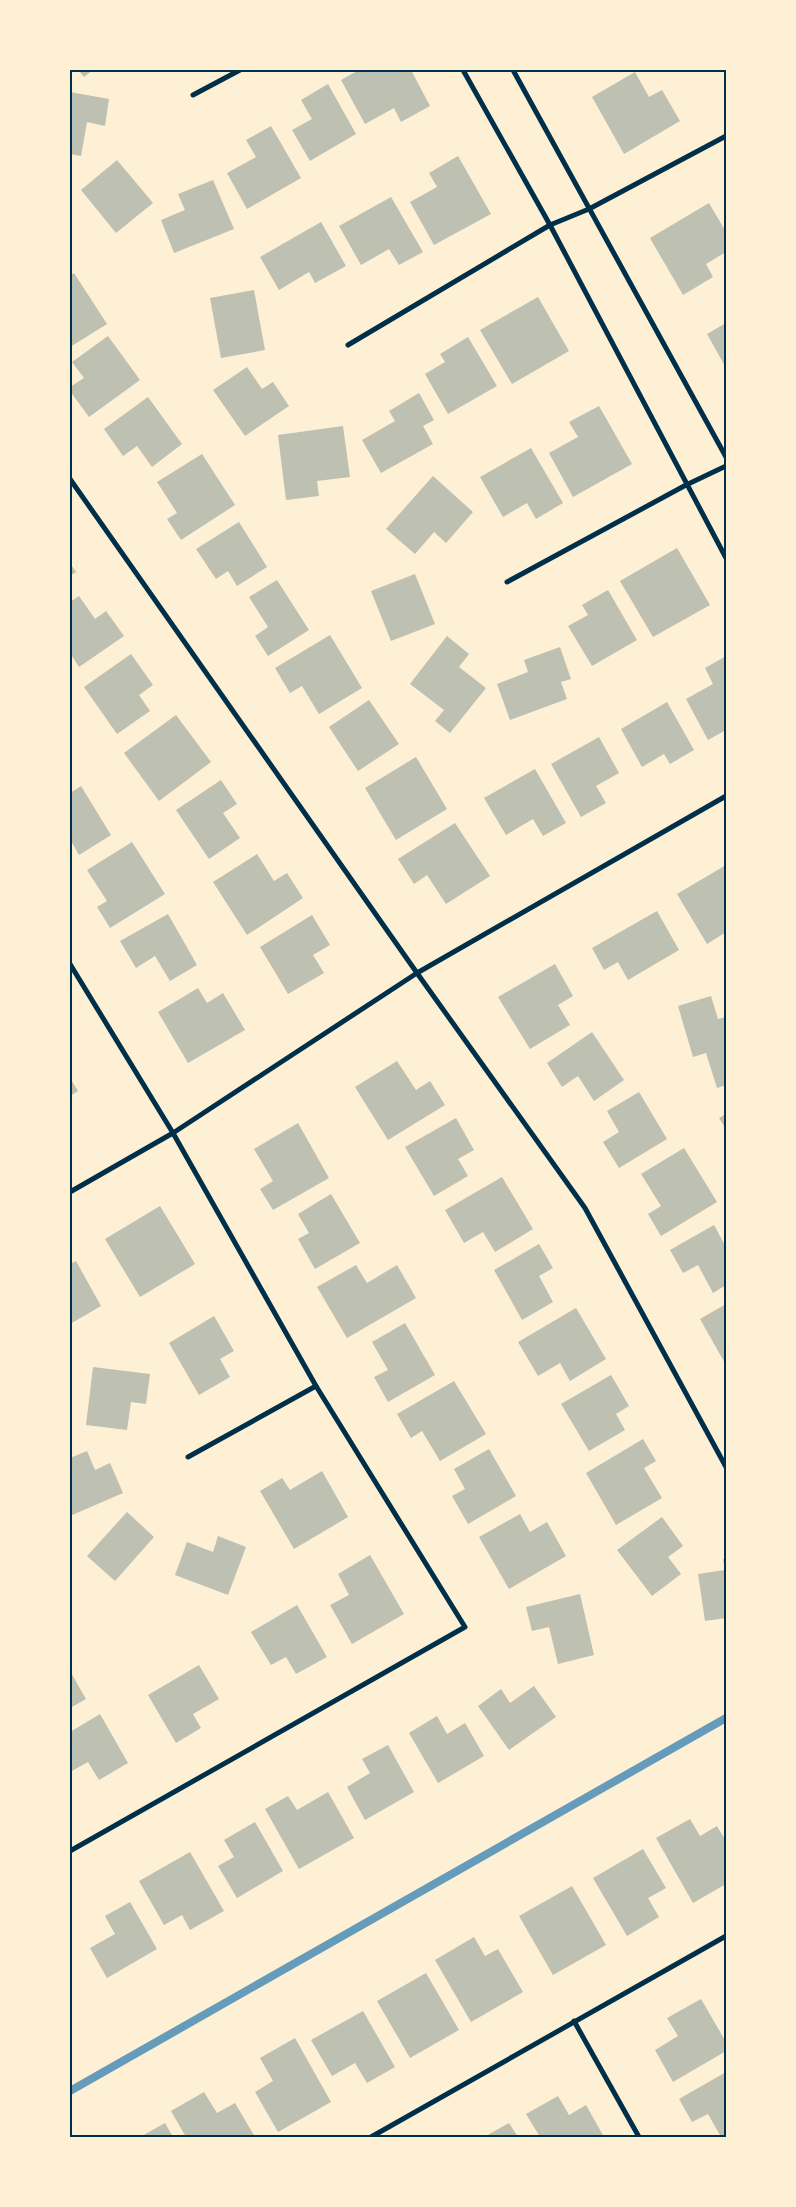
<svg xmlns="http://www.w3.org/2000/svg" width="796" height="2207" viewBox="0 0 796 2207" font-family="'Space Grotesk',sans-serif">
<rect width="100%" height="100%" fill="#fdf0d5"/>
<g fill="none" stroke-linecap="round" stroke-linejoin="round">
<polyline stroke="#669bbc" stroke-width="8" points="70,2091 726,1718"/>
</g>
<g fill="#bec0b2">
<polygon points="78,70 93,70 84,77"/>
<polygon points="359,70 411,70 430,106 401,122 394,108 365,124 341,80"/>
<polygon points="635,72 649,97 662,90 680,121 624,154 592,97"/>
<polygon points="328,84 356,134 310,161 292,130 312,119 301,100"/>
<polygon points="70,92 109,99 105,126 87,122 81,156 70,154"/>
<polygon points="271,126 301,178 247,209 227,173 256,157 246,140"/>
<polygon points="458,156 491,214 434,245 410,202 437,187 429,173"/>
<polygon points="117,160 153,203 116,233 81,190"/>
<polygon points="213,180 234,229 174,253 161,220 185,210 178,194"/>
<polygon points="391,197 423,252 399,265 389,249 361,265 339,226"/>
<polygon points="709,203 726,232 726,252 706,264 713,277 683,295 650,238"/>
<polygon points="321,222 346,266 315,283 309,272 279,290 260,257"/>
<polygon points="74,273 107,324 70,347 70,276"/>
<polygon points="254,290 265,350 221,358 210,298"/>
<polygon points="538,297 569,351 512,384 480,330"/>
<polygon points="726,323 726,368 707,334"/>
<polygon points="108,336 140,380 89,417 70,391 70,387 84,378 72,362"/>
<polygon points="468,337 497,386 448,414 425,374 445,362 440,354"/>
<polygon points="247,367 262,389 273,382 289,406 245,436 213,390"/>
<polygon points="419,393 434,420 423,426 433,444 381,473 362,440 395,421 389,411"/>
<polygon points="148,397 182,444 152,467 137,446 123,456 104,429"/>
<polygon points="599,406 632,464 573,497 549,453 578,437 569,422"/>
<polygon points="343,426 350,477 317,481 319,496 286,500 278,435"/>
<polygon points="531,448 563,503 536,519 527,503 503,517 480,477"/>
<polygon points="202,454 235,505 181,540 167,519 177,513 157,482"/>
<polygon points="433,476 473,512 446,543 434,532 415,554 386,529"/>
<polygon points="239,522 267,567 237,586 228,571 216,579 196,549"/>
<polygon points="677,548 710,605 653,637 620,581"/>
<polygon points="70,563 76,572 70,576"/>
<polygon points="415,574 435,624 391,641 371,591"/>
<polygon points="277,580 309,630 268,656 255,636 268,627 249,597"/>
<polygon points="608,590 637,640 592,666 568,626 588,615 582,605"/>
<polygon points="79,596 95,619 106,611 124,636 79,667 70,653 70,602"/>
<polygon points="330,635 362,688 319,714 302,686 290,693 275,668"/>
<polygon points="447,636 469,654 459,667 486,688 450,733 435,721 444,710 410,684"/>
<polygon points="560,647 571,679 561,682 567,699 510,720 497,684 528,672 524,660"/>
<polygon points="131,654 153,685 139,695 150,711 117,734 84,687"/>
<polygon points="726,656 726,730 708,740 686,699 713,684 705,668"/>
<polygon points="369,700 399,744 358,771 329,727"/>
<polygon points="667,702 694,750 670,764 664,754 642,767 621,729"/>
<polygon points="176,715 211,762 159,801 124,753"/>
<polygon points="599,737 619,773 596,786 606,803 581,817 551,764"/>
<polygon points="416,757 447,809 396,840 365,788"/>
<polygon points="535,769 566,823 543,836 533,819 506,835 484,798"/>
<polygon points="221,780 237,804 223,813 240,838 209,859 176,810"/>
<polygon points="81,786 111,835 79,855 70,839 70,793"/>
<polygon points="455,823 490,876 446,904 427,875 414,884 398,859"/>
<polygon points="132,842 165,894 110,928 97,907 107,901 87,870"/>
<polygon points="257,854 274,881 287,873 303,898 247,935 213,882"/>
<polygon points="726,865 726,932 707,944 677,894"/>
<polygon points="657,911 679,950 628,980 618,962 604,970 592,948"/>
<polygon points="168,914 197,965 170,981 155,956 136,968 120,941"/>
<polygon points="312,915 330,945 313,955 324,973 288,994 260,947"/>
<polygon points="555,964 573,996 558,1005 570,1025 530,1049 498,997"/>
<polygon points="198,988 207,1003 223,993 245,1030 188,1063 158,1012"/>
<polygon points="711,996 718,1019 726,1017 726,1085 717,1088 706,1053 693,1057 678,1006"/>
<polygon points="592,1032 624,1080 594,1101 578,1076 562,1087 547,1063"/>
<polygon points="397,1061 416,1090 430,1081 445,1105 388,1140 355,1087"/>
<polygon points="70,1078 78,1091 70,1096"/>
<polygon points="639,1092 667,1139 619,1168 603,1142 619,1132 607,1111"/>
<polygon points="726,1114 726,1129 719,1118"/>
<polygon points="456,1118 474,1150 458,1159 468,1176 434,1196 405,1147"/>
<polygon points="298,1123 329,1178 273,1210 260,1189 273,1181 254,1149"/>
<polygon points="684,1148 717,1202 661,1236 648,1214 661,1206 641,1174"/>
<polygon points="502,1177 533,1229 495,1252 483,1232 464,1243 445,1210"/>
<polygon points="331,1194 360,1243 315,1269 298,1239 309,1233 298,1214"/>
<polygon points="160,1206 195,1264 140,1297 105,1239"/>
<polygon points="714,1225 726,1247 726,1285 713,1293 698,1265 683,1273 670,1250"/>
<polygon points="539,1244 553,1268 539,1276 553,1302 522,1320 494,1270"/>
<polygon points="76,1261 101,1306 70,1324 70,1264"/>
<polygon points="356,1265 367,1283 397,1265 416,1298 347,1338 317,1287"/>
<polygon points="726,1304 726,1365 700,1319"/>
<polygon points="576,1308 606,1359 570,1381 560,1363 538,1376 518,1342"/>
<polygon points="214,1316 234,1351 220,1359 230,1377 199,1395 169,1343"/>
<polygon points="405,1323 435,1375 388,1402 374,1377 388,1370 372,1342"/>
<polygon points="93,1367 150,1374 146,1404 131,1402 127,1430 86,1425"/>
<polygon points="611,1375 629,1406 616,1414 625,1430 589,1451 561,1404"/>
<polygon points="454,1381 486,1434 440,1461 422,1431 411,1438 397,1414"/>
<polygon points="643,1439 656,1461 644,1468 662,1498 616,1525 586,1473"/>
<polygon points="489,1449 516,1496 468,1524 452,1496 465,1489 454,1469"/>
<polygon points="87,1451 95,1470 110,1463 123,1493 70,1516 70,1458"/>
<polygon points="322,1471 348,1517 294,1549 260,1491 282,1478 290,1490"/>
<polygon points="127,1512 154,1537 115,1581 87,1556"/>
<polygon points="520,1514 530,1532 547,1522 566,1556 509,1589 479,1537"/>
<polygon points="662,1517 683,1546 668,1557 681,1574 652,1596 617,1550"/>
<polygon points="218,1536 246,1547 228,1595 175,1575 187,1542 213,1552"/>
<polygon points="370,1555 404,1614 352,1644 330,1605 349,1595 338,1574"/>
<polygon points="726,1558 726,1618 705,1621 698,1574 725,1570 723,1559"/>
<polygon points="580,1594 594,1655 558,1664 549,1627 532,1631 526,1607"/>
<polygon points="297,1605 327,1657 296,1674 286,1657 271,1665 251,1632"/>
<polygon points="199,1665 219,1699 193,1714 201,1728 176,1743 148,1695"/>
<polygon points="70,1671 86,1699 70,1708"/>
<polygon points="534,1686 556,1717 509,1750 478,1706 501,1689 510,1703"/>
<polygon points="100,1714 128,1763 99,1780 88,1762 70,1772 70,1732"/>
<polygon points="437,1716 447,1734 465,1723 484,1756 438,1783 409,1733"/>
<polygon points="388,1745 414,1792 365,1820 347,1787 370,1773 362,1759"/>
<polygon points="328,1792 354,1838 299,1869 265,1809 288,1796 297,1810"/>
<polygon points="690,1819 700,1836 717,1826 726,1841 726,1884 693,1903 656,1838"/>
<polygon points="255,1822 283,1871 237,1898 218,1866 234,1857 224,1840"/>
<polygon points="643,1849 666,1888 648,1898 659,1917 627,1936 593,1878"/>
<polygon points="190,1852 224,1911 190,1930 182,1915 164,1925 139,1881"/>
<polygon points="572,1886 606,1945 553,1975 519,1916"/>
<polygon points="130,1902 157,1949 107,1978 90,1948 115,1934 105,1916"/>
<polygon points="474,1937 485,1956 498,1949 523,1992 471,2022 435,1960"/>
<polygon points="426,1973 459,2030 410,2058 377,2001"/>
<polygon points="701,1999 726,2042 726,2051 673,2082 655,2050 678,2036 667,2018"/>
<polygon points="363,2011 395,2067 367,2083 355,2063 332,2076 311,2040"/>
<polygon points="295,2038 331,2102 278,2132 255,2092 273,2081 260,2058"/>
<polygon points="726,2072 726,2137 721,2137 708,2114 692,2122 679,2099"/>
<polygon points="204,2092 217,2113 235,2103 255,2137 186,2137 171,2111"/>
<polygon points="558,2096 569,2115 586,2105 604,2137 540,2137 526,2114"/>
<polygon points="165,2123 173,2137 140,2137"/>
<polygon points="509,2123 518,2137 484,2137"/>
</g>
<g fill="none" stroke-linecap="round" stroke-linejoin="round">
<g stroke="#003049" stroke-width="5">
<polyline points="463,70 550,225 726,558"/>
<polyline points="513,70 726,457"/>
<polyline points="193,95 240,70"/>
<polyline points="348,345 550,225 589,209 726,136"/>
<polyline points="70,479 417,973 585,1208 726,1467"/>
<polyline points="507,582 686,485 726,466"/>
<polyline points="70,964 173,1133 316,1386 465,1627 70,1851"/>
<polyline points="70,1192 173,1133 417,973 726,796"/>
<polyline points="188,1457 316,1386"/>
<polyline points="574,2021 639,2137"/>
<polyline points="371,2137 726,1936"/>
</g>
</g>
<rect width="796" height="2207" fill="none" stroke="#fdf0d5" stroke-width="142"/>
<rect x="71" y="71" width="654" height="2065" fill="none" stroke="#003049" stroke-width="2"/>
</svg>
